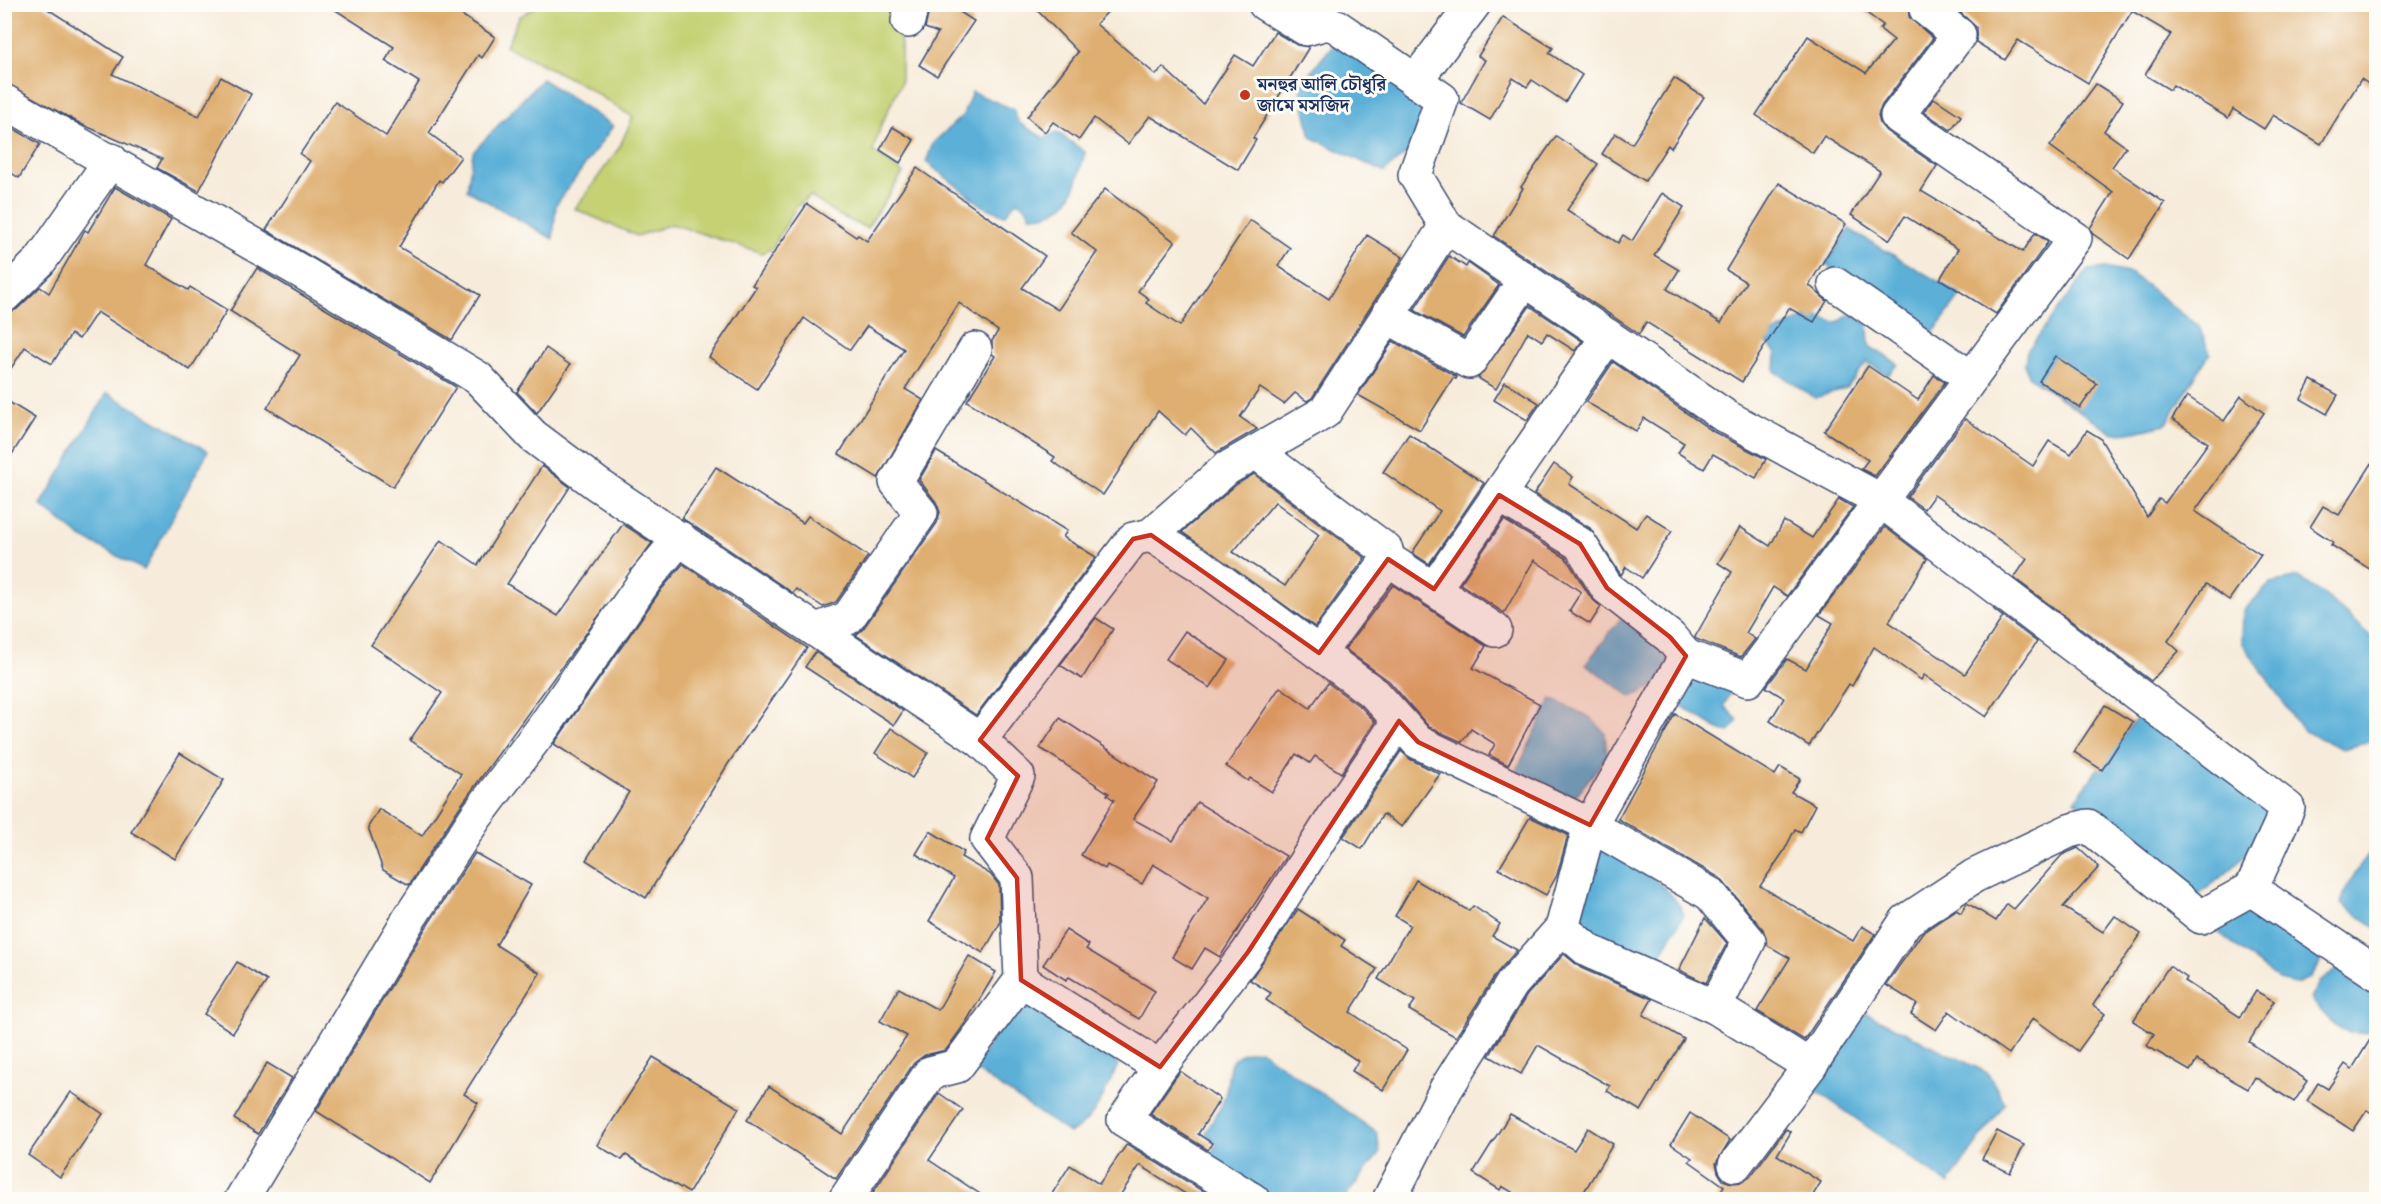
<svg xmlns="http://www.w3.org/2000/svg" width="2381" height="1204" viewBox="0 0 2381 1204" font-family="Vollkorn,'Noto Serif Bengali',serif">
<rect width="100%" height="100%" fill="#fdfcf7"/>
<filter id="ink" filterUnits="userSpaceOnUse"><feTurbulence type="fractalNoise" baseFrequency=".0167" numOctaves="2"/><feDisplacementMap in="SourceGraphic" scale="12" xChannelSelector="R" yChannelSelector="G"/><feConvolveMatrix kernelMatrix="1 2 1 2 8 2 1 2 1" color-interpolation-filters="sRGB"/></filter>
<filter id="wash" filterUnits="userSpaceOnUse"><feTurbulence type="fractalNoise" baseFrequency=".008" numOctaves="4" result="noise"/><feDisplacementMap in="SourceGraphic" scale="24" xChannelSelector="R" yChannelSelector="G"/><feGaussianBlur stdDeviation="1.35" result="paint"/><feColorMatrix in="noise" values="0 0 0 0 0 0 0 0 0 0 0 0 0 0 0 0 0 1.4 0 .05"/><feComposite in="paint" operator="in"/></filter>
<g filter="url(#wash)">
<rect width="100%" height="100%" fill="#f7ecdb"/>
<polygon fill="#c5d173" stroke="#708068" stroke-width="1.5" points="539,5 893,5 901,44 901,83 881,125 873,151 903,173 867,228 840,216 810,196 796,207 772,249 762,253 672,224 637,236 575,209 619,148 633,117 583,85 506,46 519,17"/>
<g fill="#5cb0d8" stroke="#3c709b" stroke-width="1.5">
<polygon points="1339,37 1428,109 1411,149 1384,172 1311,137 1300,86"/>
<polygon points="542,79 613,126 556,205 553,239 467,190 473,152"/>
<path d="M972 92 1013 109 1019 123 1044 138 1057 132 1085 152C1076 187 1072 216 1030 216L1027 208 1017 201 1005 215 983 206 926 162 933 143 963 115Z"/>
<polygon points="1849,229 1961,295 1928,340 1826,264"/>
<polygon points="2105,268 2132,274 2199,327 2210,353 2165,425 2135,432 2112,433 2028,376 2025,364 2027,351 2088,270"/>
<path d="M1848 315 1856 316 1868 326 1869 346 1898 364 1888 375 1867 362 1847 388 1815 398 1775 371 1776 353 1765 340C1771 333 1804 317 1813 316 1828 316 1834 330 1848 315Z"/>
<polygon points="107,393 208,451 144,570 81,537 41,505"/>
<polygon points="2298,577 2326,596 2376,641 2376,736 2366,743 2343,749 2302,730 2242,642 2243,611 2271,583"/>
<polygon points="1621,618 1672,655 1660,684 1631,697 1586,664"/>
<polygon points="1686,671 1731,691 1724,706 1738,720 1729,732 1718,729 1671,699"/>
<polygon points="1551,699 1590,717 1605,733 1607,756 1574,798 1515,774"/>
<path d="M2146 706 2271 803C2255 854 2237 866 2195 897L2075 800Z"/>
<polygon points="2376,843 2376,928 2341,903 2348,884"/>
<path d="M1603 847C1630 865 1672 883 1684 915L1658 959H1643L1574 926 1592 860Z"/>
<polygon points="2242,902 2325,956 2310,978 2296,984 2279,980 2218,932 2218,919"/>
<path d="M2341 967 2376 980V1028C2347 1045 2328 1019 2311 999L2321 981Z"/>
<path d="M1018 997 1109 1052 1118 1065C1107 1088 1095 1122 1069 1133L974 1069Z"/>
<polygon points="1865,1013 1988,1073 2005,1103 1948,1184 1810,1086 1824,1056"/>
<path d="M1260 1050 1377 1133 1380 1152 1344 1199H1279L1205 1163 1217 1144 1206 1133C1211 1122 1220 1111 1224 1099 1233 1070 1220 1054 1260 1050Z"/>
</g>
<g id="blocks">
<g fill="#dfaf71" fill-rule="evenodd">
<polygon points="4,4 40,4 123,57 112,74 199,116 221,77 251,94 199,191 157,168 162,159 81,124 4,82"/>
<polygon points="326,4 445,4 495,37 482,58 478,55 429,133 461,157 442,182 439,180 399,247 480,295 452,340 266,230 310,161 300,154 335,102 386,136 419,82 385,61 394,47"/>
<polygon points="1031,4 1115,4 1096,24 1156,75 1163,67 1203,104 1235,55 1253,66 1275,32 1297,45 1309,47 1253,138 1256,140 1238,170 1150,116 1128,144 1094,118 1079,140 1053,122 1045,132 1027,117 1078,52"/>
<polygon points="1854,4 1908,4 1909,17 1933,38 1882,105 1878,115 1880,124 1886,131 1937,166 1921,191 2023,252 2035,233 2048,242 1996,314 1940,279 1958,249 1905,216 1889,240 1851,215 1880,171 1824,136 1813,153 1756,115 1808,36 1866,73 1894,40 1880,29 1883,25"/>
<polygon points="1951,4 2376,4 2376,89 2361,79 2321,144 2273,115 2264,129 2233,109 2228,118 2173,85 2170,90 2145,75 2171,34 2132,11 2088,83 2018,40 2005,60 1976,42 1976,27"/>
<polygon points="949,5 974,21 937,76 919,65 938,33 925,28 930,6 944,12"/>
<polygon points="1503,17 1553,48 1549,53 1582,75 1565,102 1532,80 1527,87 1513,78 1490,120 1461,103 1485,60 1478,56"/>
<polygon points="1674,78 1704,97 1671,148 1668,145 1645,181 1602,154 1615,133 1632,144"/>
<polygon points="2096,84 2123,101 2104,131 2126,147 2112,167 2165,203 2129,259 2093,234 2090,228 2113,192 2050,146"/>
<polygon points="1934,98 1961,116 1951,130 1924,112"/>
<polygon points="4,123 40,144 19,178 4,168"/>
<polygon points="893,127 914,140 900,163 880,150"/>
<polygon points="1556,136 1598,164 1567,210 1618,243 1623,235 1632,241 1662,193 1684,207 1654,255 1679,270 1667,289 1721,323 1746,282 1726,270 1779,183 1846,224 1809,285 1827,301 1814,322 1789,308 1742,382 1646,322 1639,334 1494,236 1523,188 1521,187"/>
<polygon points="917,168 1045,256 1022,288 1058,310 1097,252 1071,232 1105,189 1175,242 1138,291 1149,299 1146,303 1180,326 1250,220 1290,248 1278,266 1329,299 1367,235 1403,257 1312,398 1307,401 1295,393 1284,404 1260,388 1240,417 1257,429 1216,453 1191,428 1185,435 1158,411 1103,495 1052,461 1055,457 967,401 995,356 992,354 992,341 998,331 959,303 905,389 923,400 878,478 839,454 904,349 867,326 850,350 804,318 757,389 709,357 756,287 752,285 807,204 856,237 858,235 867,241"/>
<polygon points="115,187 171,219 146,265 188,290 190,287 227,310 190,370 97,312 79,339 71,334 52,364 25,347 4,379 4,314 17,309 40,287 49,293 85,230 88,232"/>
<polygon points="1449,256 1466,267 1468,263 1499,285 1463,337 1414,310"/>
<polygon points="257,268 456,387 393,487 267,408 300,355 230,311"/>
<polygon points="1530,306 1582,341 1575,351 1547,333 1542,341 1528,332 1496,389 1478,378"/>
<polygon points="1393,341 1457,377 1456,379 1453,378 1420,430 1358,395"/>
<polygon points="546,348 570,365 537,413 517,392"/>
<polygon points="2055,356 2097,384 2080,408 2039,381"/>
<polygon points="1613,362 1714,432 1766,459 1756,478 1713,454 1704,469 1678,453 1684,443 1644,418 1636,431 1586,402"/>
<polygon points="1868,366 1918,400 1934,375 1945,382 1875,476 1861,469 1868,460 1824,431"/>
<polygon points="2311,380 2338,395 2327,414 2301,399"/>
<polygon points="1505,382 1539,403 1527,420 1494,400"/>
<polygon points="2187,396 2224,421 2241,396 2264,413 2195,511 2261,555 2229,600 2206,584 2168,641 2179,651 2151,681 2014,578 2027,559 1934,495 1924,509 1907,497 1965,419 2033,466 2049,441 2071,454 2087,430 2100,438 2147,517 2159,499 2165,503 2208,443 2172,419"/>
<polygon points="4,399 35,418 4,467"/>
<polygon points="1409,434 1484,483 1429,564 1412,553 1440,511 1383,472"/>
<polygon points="936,451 1067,531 1063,537 1096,557 976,715 856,635 863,629 937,523 940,512 936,502 919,480"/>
<polygon points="2376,457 2376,573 2331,545 2333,542 2310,527 2323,506 2339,515"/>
<polygon points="1554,464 1573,477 1569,484 1636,528 1646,514 1672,531 1642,578 1626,567 1621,575 1590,528 1534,494"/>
<polygon points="542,466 570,487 507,584 558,616 623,524 652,543 459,808 409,885 383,870 368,827 379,809 422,836 461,774 410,740 442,693 371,645 441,540 478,565"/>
<polygon points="716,467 803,523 808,516 868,556 836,602 823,607 796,589 793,593 682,518"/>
<path d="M1254 474 1365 558 1315 627 1182 532 1237 484ZM1275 502 1319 535 1285 586 1233 552Z"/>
<polygon points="1839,499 1853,507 1787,596 1773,587 1746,633 1755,639 1741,657 1696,639 1695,637 1732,572 1718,563 1740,527 1770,546 1784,521 1812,538"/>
<polygon points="1504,520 1566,558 1591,598 1601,607 1590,624 1569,611 1581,592 1534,560 1504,613 1460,584"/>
<polygon points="1885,527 1927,559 1889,622 1965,674 2003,617 1993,609 2037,642 1986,717 1924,675 1921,680 1874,647 1852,686 1849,684 1809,746 1770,721 1784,698 1766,687 1787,659 1806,669 1833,623 1819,615"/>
<polygon points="683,564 807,648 728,764 646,898 586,860 629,792 554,744 661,590"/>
<polygon points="1393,585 1486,646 1473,668 1540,704 1508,765 1489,755 1495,744 1471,729 1462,742 1429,727 1389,681 1345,649"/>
<polygon points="1096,618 1113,629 1082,679 1060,665"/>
<polygon points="1185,631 1229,660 1210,688 1166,659"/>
<polygon points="815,652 903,711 894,725 805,667"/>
<polygon points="1328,683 1362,708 1375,722 1341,773 1315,756 1310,763 1296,754 1272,792 1250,778 1248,781 1226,766 1280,687 1310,708"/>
<polygon points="2105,705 2133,722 2102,770 2074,752"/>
<polygon points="1675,714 1775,775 1780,767 1800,779 1791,792 1815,805 1801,832 1795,829 1784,851 1760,886 1853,941 1862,926 1875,934 1804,1040 1757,1011 1790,958 1767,945 1763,929 1720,878 1618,819"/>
<polygon points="1060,718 1158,782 1133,819 1173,841 1197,802 1286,856 1220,957 1205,948 1192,969 1172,957 1208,898 1153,864 1142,884 1107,865 1105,869 1081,855 1114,800 1107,795 1109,793 1040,748"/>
<polygon points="891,728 928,753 912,778 875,753"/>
<polygon points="1401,751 1410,759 1440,774 1402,827 1383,814 1362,849 1343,837"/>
<polygon points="180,753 224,780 175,859 131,832"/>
<polygon points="1530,817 1568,835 1557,875 1546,895 1499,869"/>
<polygon points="930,831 964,852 961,857 990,874 999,885 1000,923 983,953 929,921 954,878 916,854"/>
<polygon points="2078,848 2099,867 2063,907 2103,932 2115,916 2141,934 2093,1005 2105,1014 2078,1051 2033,1018 2009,1054 1949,1011 1936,1030 1911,1014 1917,1004 1886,985 1922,933 1956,910 1961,913 1967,903 1996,921 2007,904 2014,909 2062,855"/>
<polygon points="475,853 531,885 496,945 540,973 464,1094 478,1103 430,1183 316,1111 425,929"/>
<polygon points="1416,880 1469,911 1473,906 1500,924 1492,936 1517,950 1496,974 1456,1037 1409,1010 1415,1001 1378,979 1410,925 1395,916"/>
<polygon points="1298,909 1345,940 1341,946 1377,969 1350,1012 1407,1050 1383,1090 1352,1071 1358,1061 1266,1000 1271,993 1250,980"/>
<polygon points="1705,918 1727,943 1706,983 1679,970"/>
<polygon points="1066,930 1089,945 1086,949 1155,991 1139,1019 1069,977 1066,980 1043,965"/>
<polygon points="1564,954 1581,968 1652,999 1643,1015 1684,1039 1641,1111 1607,1091 1610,1086 1538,1045 1521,1074 1489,1056 1527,995"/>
<polygon points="969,956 996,972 966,1022 946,1050 925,1055 914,1063 836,1179 747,1120 769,1086 842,1134 907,1036 880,1021 899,988 938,1010"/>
<polygon points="237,962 267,981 233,1033 204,1014"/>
<polygon points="2169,966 2187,978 2185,981 2240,1017 2256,991 2274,1001 2249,1042 2308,1081 2294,1102 2255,1077 2248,1089 2197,1060 2190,1071 2147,1046 2154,1034 2133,1021"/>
<polygon points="2376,1030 2376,1116 2367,1110 2353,1131 2307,1101 2318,1083 2328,1089 2345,1064 2352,1069"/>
<polygon points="653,1057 739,1108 689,1193 626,1155 622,1160 597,1145"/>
<polygon points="267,1063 292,1078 258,1134 234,1119"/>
<polygon points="1180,1071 1220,1099 1198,1134 1212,1143 1208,1150 1150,1114"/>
<polygon points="71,1092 103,1114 60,1177 28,1155"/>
<polygon points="939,1093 963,1110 929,1160 989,1200 868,1200"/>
<polygon points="1690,1113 1730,1140 1716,1163 1718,1172 1723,1180 1732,1183 1742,1182 1750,1177 1786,1129 1791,1132 1777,1155 1821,1182 1810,1200 1715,1200 1724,1186 1689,1161 1692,1158 1671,1144"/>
<polygon points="1510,1114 1574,1150 1588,1128 1613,1144 1579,1200 1525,1200 1502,1186 1500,1190 1473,1173"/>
<polygon points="1997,1131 2024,1145 2010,1173 1982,1159"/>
<polygon points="1127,1144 1217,1200 1195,1200 1140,1165 1119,1197 1123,1200 1048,1200 1070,1165 1099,1184"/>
</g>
</g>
</g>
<g filter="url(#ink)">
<use href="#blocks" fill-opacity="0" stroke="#3c4b71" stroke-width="1.5"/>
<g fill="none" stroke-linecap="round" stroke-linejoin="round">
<defs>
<g id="minor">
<polyline points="908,21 912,4"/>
<polyline points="1415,81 1474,4"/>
<polyline points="4,101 307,275 478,378 533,436 597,484 980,740 1018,776 987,839 1017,878 1021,980 957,1066 930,1073 845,1200"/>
<polyline points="1446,226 1725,416 1880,500 2288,808 2251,889 2376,973"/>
<polyline points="1835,284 1970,377"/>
<polyline points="4,296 40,261 111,160"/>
<polyline points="1387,316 1469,362 1525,280"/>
<polyline points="1256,452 1386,550 1388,559"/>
<polyline points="1499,495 1580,544 1607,588 1670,637 1686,656"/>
<polyline points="1151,535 1198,564 1375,694 1418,742 1590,825 1710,894 1749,941 1715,1007"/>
<polyline points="1434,589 1608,336"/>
<polyline points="816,630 848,618 921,513 896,482 975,349"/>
<polyline points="1319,653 1388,559 1495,630"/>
<polyline points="980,740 1133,539 1151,535 1226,469 1325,412 1446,226 1415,175 1442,99 1336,26 1327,23 1306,29 1265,4"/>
<polyline points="1021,980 1160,1067 1124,1120 1253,1200"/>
<polyline points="1810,1066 1715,1007 1589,951 1562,928 1590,825 1686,656 1748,680 2075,238 1897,116 1959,35 1926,9 1929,4"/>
<polyline points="1160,1067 1248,952 1333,818 1399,721"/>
<polyline points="1735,1165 1810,1066 1906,921 1974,876 2069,831 2088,826 2201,917 2251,889"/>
<polyline points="241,1200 409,919 475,818 545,725 646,579 680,538"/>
<polyline points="1389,1200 1446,1089 1512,984 1562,928"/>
</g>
</defs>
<use href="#minor" stroke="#3c4b71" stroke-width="36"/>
<use href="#minor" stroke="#fff" stroke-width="33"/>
</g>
</g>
<path fill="#c8321e" fill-opacity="0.2" stroke="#c8321e" stroke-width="4.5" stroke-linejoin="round" d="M1499 495 1580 544 1607 588 1670 637 1686 656 1590 825 1418 742 1399 721 1248 952 1160 1067 1021 980 1017 878 987 839 1018 776 980 740 1133 539 1151 535 1319 653 1388 559 1434 589Z"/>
<circle fill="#c8321e" stroke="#fdfcf7" stroke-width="2" cx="1245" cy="95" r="6"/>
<g text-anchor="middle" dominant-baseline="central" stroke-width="6" stroke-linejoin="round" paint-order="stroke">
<g font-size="18" font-weight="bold" fill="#1b2f5e" stroke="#fdfcf7" text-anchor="start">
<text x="1257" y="85">মনহুর আলি চৌধুরি<tspan x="1257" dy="21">জামে মসজিদ</tspan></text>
</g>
</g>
<rect width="2381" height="1204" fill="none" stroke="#fdfcf7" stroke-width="24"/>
</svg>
